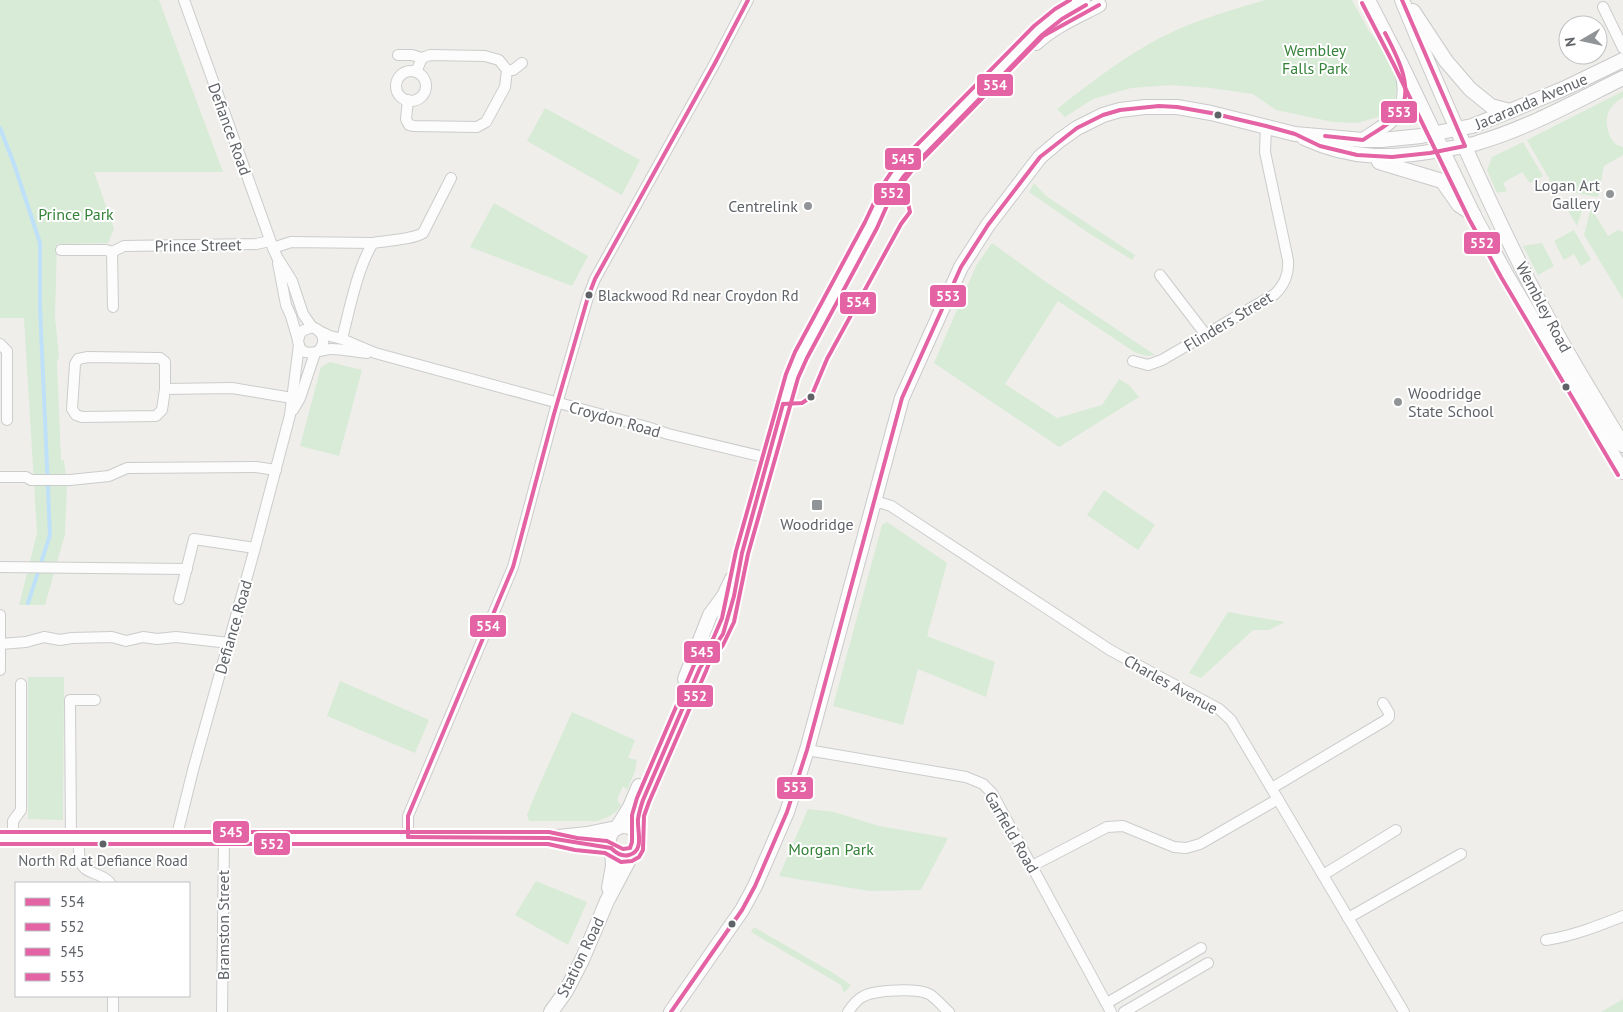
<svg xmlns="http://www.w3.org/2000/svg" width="1623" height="1012" viewBox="0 0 1623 1012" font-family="'PT Sans',sans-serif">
<rect width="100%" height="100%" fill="#efeeea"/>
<g fill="#d8ebd6">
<polygon points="0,0 159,0 223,172 94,172 114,229 108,243 57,244 55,317 59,356 57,362 61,460 64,460 67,485 65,534 45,605 19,605 37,533 24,318 0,318"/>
<path d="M1265 0H1352L1369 31 1391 59 1398 80 1395 100 1378 117 1357 123 1333 122 1276 110 1253 94 1211 88 1171 85 1131 88 1093 99 1065 117 1057 109C1086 86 1115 64 1147 45 1184 23 1225 12 1265 0Z"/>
<path d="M1623 91V97C1618 101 1612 105 1609 111 1604 120 1608 138 1616 144 1618 146 1621 146 1623 147V155L1604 166 1598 197 1555 189 1527 140Z"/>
<polygon points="545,108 640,160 622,195 527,141"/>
<polygon points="1523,142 1543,176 1530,183 1522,172 1503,183 1507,191 1497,193 1487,170 1492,157"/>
<polygon points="1034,183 1046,196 1135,255 1132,260 1090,234 1029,192"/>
<polygon points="1561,199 1579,204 1583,208 1577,226"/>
<polygon points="494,203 588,256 572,286 470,247"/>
<polygon points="1591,208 1608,236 1618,230 1623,232 1623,299 1584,235"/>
<polygon points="1574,230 1591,260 1581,266 1574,254 1564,260 1554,241"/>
<polygon points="992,243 1046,282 1155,355 1147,356 1136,353 1058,301 1005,384 1057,418 1102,405 1119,379 1129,385 1139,397 1059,447 934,363 976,266"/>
<polygon points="1542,243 1554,266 1538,275 1523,246"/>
<polygon points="330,362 362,370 339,456 300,446 321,367"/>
<polygon points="1104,490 1155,525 1138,550 1087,515"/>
<polygon points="887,522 947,563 927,636 995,662 986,697 918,669 903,725 833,706 882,525"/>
<polygon points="1228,612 1285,622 1269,630 1253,630 1201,678 1189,673"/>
<polygon points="28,677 64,677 63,820 28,819"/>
<polygon points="340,681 429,720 415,753 327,716"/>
<path d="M572 712 635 740 628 758 637 760 635 771 627 790 623 786 617 800 621 805C615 814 608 818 597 821H529L527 815 535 795Z"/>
<polygon points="808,809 834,812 879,826 948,838 921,890 869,891 779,876"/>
<polygon points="536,881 587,902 568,945 515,915"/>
<polygon points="754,927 830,971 851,985 844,993 841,985 751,932"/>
<polygon points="1623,999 1623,1012 1601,1012"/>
</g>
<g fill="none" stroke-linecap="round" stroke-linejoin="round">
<polyline stroke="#bfe0f9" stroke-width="4" points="0,128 14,164 40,243 40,306 50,535 28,603"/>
<defs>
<g id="street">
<polyline points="184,0 273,248 277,257 292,281 303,314 312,327"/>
<polyline points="1603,7 1623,48"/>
<polyline points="398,55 412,55 422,58"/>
<polyline points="507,70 513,70 522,63"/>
<circle cx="411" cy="86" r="15"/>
<polyline points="408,100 406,119 409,125 414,126 477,127 486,122 505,87 507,70 499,60 485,56 430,55 422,58 416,72"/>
<polyline points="273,248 291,242 373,243"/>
<polyline points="61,250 106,250 112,252"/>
<polyline points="278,263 286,305 291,316 298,340"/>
<polyline points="1160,275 1206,335"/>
<polyline points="113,307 112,252 124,246 256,244 270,241"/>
<polyline points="319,331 330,336 342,339 375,353 647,427 668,434 768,458"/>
<path d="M342 339C349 311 358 266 373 243 388 240 411 240 423 233L451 178"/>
<polyline points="0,344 7,351 7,420"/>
<path d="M319 350C327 341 323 331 312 327L302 331C299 335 297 340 299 346 305 359 321 349 331 349 343 349 355 352 367 353"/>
<path d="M1133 361 1148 365 1162 360 1275 294C1285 284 1289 274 1288 260L1265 152 1266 126"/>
<polyline points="165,389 162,410 156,416 82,417 76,415 72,409 75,364 78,359 88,357 160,358 165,362 165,389 232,388 292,398"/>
<polyline points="293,410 300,398 315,353"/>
<polyline points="0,477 26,477 31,480 70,480 109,476 127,468 256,467 276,470"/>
<polyline points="875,501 891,506 1110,650 1219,709 1231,720 1404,1012"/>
<polyline points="0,567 187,569"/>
<polyline points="179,599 194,539 255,548"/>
<polyline points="0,644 26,642 44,637 60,640 72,638 112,637 126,641 143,637 157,639 176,637 229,643"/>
<polyline points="0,670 0,615"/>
<polyline points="807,750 966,777 983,784 992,793 1111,1012"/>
<polyline points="1272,788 1386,720 1389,717 1389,713 1383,703"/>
<polyline points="408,837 408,816 513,567 554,414 588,297 595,279 715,63 748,0"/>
<polyline points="13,838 13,821 21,810 21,684"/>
<polyline points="71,838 70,700 95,700"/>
<path d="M79 838C79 846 78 855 81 863 86 875 102 872 110 883"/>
<polyline points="176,839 193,770 255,548 290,415 299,345"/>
<polyline points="1032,866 1107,827 1123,826 1174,847 1186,848 1200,844 1278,799"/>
<polyline points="1323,875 1396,830"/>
<polyline points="1348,918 1461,854"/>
<path d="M1546 940C1573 936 1598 926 1623 916"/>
<polyline points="1107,1003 1201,948"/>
<polyline points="113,1012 113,996"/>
<polyline points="222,1012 224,839"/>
<path d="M848 1012C852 1006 857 999 864 996 876 990 916 988 929 994 936 998 943 1007 949 1012"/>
<polyline points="1124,1012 1208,963"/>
</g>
<g id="secondary">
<polyline points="1368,0 1400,62 1474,216 1506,274 1623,472"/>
<path d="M1402 0C1441 95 1482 189 1528 280 1557 337 1590 391 1623 445"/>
<polyline points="1413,11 1446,61 1470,89 1491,106 1510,111"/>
<path d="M1036 43C1054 26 1078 16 1099 5"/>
<path d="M1304 138C1354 161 1394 159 1446 149 1458 147 1469 146 1480 142 1530 127 1576 101 1623 78"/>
<path d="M1363 140C1390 122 1411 113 1403 76"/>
<polyline points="1379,162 1442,181 1459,205 1474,215"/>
<polyline points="685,679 710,615 724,596 732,579"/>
<circle cx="624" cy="841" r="15"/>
<polyline points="617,828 630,807 639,786"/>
<polyline points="0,838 549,838 587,834 616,828"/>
<polyline points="639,839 638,818 643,800 700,668 705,658 718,642 728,620 742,553 792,376 801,355 871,225 888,189 899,172 1038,30 1058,14 1083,0"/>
<polyline points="562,841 611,848"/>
<polyline points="609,888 613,866 612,849"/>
<polyline points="551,1012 566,991 582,960 607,901 632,854"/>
<polyline points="671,1012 742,910 755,886 787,812 807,750 902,398 961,267 988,225 1040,157 1060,140 1077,128 1103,115 1120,110 1145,107 1177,107 1211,113 1295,134 1363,140 1382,140 1421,136 1472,126 1510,111 1563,89 1623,60"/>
</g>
</defs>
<use href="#street" stroke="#cbcccc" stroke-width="12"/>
<use href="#secondary" stroke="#cacacb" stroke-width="16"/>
<use href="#street" stroke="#fdfcfc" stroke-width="10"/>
<use href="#secondary" stroke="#fdfcfc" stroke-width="14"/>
<defs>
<g id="bus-1">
<polyline points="903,182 914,168 1043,36 1099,5"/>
<polyline points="783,404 802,403 811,397 827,359 901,224 910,212 903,182"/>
<polyline points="408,837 408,816 513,567 554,414 588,297 595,279 715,63 748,0"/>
<polyline points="408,837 549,838 611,848"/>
<path d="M611 848C616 853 622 857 629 855 645 851 637 831 638 819 639 813 641 806 643 800L700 668 723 634 734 596 742 553 783 404"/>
</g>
<g id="bus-2">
<polyline points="1362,3 1394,65 1469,219 1501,277 1618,475"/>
<polyline points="0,844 548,844 575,850 605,853 621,862 632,861 639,857 643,850 644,816 649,802 706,671 710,661 723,645 734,622 748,554 798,378 807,358 877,228 893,192 904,176 1042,35 1062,19 1086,5"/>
</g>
<polyline id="bus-3" points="0,832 549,832 577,838 607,841 623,849 630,848 632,842 632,815 637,798 694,665 700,655 713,639 722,618 736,551 786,374 795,352 865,222 882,186 894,168 1034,26 1055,9 1070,0"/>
<g id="bus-4">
<path d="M1325 136 1363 140C1374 132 1390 125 1398 114 1416 90 1397 56 1385 33"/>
<polyline points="671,1012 742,910 755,886 787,812 807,750 902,398 961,267 988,225 1040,157 1077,128 1103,115 1120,110 1159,106 1177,107 1211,113 1266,126 1295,134 1320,146 1357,155 1392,157 1430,153 1465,146 1402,0"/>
</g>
</defs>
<use href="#bus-1" stroke="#fff" stroke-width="8"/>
<use href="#bus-2" stroke="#fff" stroke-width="8"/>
<use href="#bus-3" stroke="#fff" stroke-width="8"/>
<use href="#bus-4" stroke="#fff" stroke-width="8"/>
<use href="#bus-1" stroke="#e463a4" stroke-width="4"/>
<use href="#bus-2" stroke="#e463a4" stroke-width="4"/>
<use href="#bus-3" stroke="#e463a4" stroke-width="4"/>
<use href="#bus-4" stroke="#e463a4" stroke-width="4"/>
</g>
<g fill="#5f6368" stroke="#fff" stroke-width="2">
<circle cx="1218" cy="115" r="4.5"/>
<circle cx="589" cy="295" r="4.5"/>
<circle cx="1566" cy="387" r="4.5"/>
<circle cx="811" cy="397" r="4.5"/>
<circle cx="103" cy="844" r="4.5"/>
<circle cx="732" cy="924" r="4.5"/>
</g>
<g fill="#919496" stroke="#fff" stroke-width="2">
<circle cx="1610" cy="194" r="5"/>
<circle cx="808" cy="206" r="5"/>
<circle cx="1398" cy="402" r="5"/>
<rect x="811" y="499" width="12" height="12" rx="2.5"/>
</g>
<g text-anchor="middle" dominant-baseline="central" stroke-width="4" stroke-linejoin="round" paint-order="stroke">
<g font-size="15" fill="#5f6368" stroke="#fff" text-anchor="start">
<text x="598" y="295">Blackwood Rd near Croydon Rd</text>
<text x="103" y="860" text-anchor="middle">North Rd at Defiance Road</text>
</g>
<g font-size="16" fill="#348238" stroke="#fff">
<text x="1315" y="50">Wembley<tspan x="1315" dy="18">Falls Park</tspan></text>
<text x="76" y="214">Prince Park</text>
<text x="831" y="849">Morgan Park</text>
</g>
<g font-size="16" fill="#5f6368" stroke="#fff">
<text transform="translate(1531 101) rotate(-23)">Jacaranda Avenue</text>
<text transform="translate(230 129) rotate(70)">Defiance Road</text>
<text transform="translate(198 245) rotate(-1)">Prince Street</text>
<text transform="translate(1544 307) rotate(62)">Wembley Road</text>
<text transform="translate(1228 321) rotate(-31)">Flinders Street</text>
<text transform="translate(615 419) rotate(16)">Croydon Road</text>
<text transform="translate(233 627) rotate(-74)">Defiance Road</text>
<text transform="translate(1171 684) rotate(29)">Charles Avenue</text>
<text transform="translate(1012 832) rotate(60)">Garfield Road</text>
<text transform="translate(223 925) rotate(-90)">Bramston Street</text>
<text transform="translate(580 957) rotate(-64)">Station Road</text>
</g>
<g font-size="16" fill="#5f6368" stroke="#fff" text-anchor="end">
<text x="1600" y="185">Logan Art<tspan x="1600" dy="18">Gallery</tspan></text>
<text x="798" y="206">Centrelink</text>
<text x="1408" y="393" text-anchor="start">Woodridge<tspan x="1408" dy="18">State School</tspan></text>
<text x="817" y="524" text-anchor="middle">Woodridge</text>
</g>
</g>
<g stroke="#fff" stroke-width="2">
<rect x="976" y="73" width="38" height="24" rx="5" fill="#e463a4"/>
<rect x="1380" y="100" width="38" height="24" rx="5" fill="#e463a4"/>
<rect x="884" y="147" width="38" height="24" rx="5" fill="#e463a4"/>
<rect x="873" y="182" width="38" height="24" rx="5" fill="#e463a4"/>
<rect x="1463" y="231" width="38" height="24" rx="5" fill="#e463a4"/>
<rect x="929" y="284" width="38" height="24" rx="5" fill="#e463a4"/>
<rect x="839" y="291" width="38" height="24" rx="5" fill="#e463a4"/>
<rect x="469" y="614" width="38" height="24" rx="5" fill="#e463a4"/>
<rect x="683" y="640" width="38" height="24" rx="5" fill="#e463a4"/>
<rect x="676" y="684" width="38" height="24" rx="5" fill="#e463a4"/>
<rect x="776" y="776" width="38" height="24" rx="5" fill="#e463a4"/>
<rect x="212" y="820" width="38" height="24" rx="5" fill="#e463a4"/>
<rect x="253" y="832" width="38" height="24" rx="5" fill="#e463a4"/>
</g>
<g font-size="14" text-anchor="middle" font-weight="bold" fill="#fff">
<text x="995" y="90">554</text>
<text x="1399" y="117">553</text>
<text x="903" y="164">545</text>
<text x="892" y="198">552</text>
<text x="1482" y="248">552</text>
<text x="948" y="301">553</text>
<text x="858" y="307">554</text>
<text x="488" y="631">554</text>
<text x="702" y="657">545</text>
<text x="695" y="701">552</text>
<text x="795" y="792">553</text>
<text x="231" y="837">545</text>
<text x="272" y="849">552</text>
</g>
<rect x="15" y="882" width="175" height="115" fill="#ffffff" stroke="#bfc1c3"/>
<rect x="25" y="898" width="25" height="8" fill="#e463a4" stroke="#bfc1c3"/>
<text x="60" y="907" font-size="15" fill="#5f6368">554</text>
<rect x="25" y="923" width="25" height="8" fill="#e463a4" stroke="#bfc1c3"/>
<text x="60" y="932" font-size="15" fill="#5f6368">552</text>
<rect x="25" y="948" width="25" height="8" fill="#e463a4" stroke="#bfc1c3"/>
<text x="60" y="957" font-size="15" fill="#5f6368">545</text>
<rect x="25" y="973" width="25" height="8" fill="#e463a4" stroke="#bfc1c3"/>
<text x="60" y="982" font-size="15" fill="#5f6368">553</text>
<g transform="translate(1583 40) rotate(261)"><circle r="24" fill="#ffffff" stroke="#bfc1c3"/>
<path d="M0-4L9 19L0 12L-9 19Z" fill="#919496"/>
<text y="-8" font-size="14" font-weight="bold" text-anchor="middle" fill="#5f6368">N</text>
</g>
</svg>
